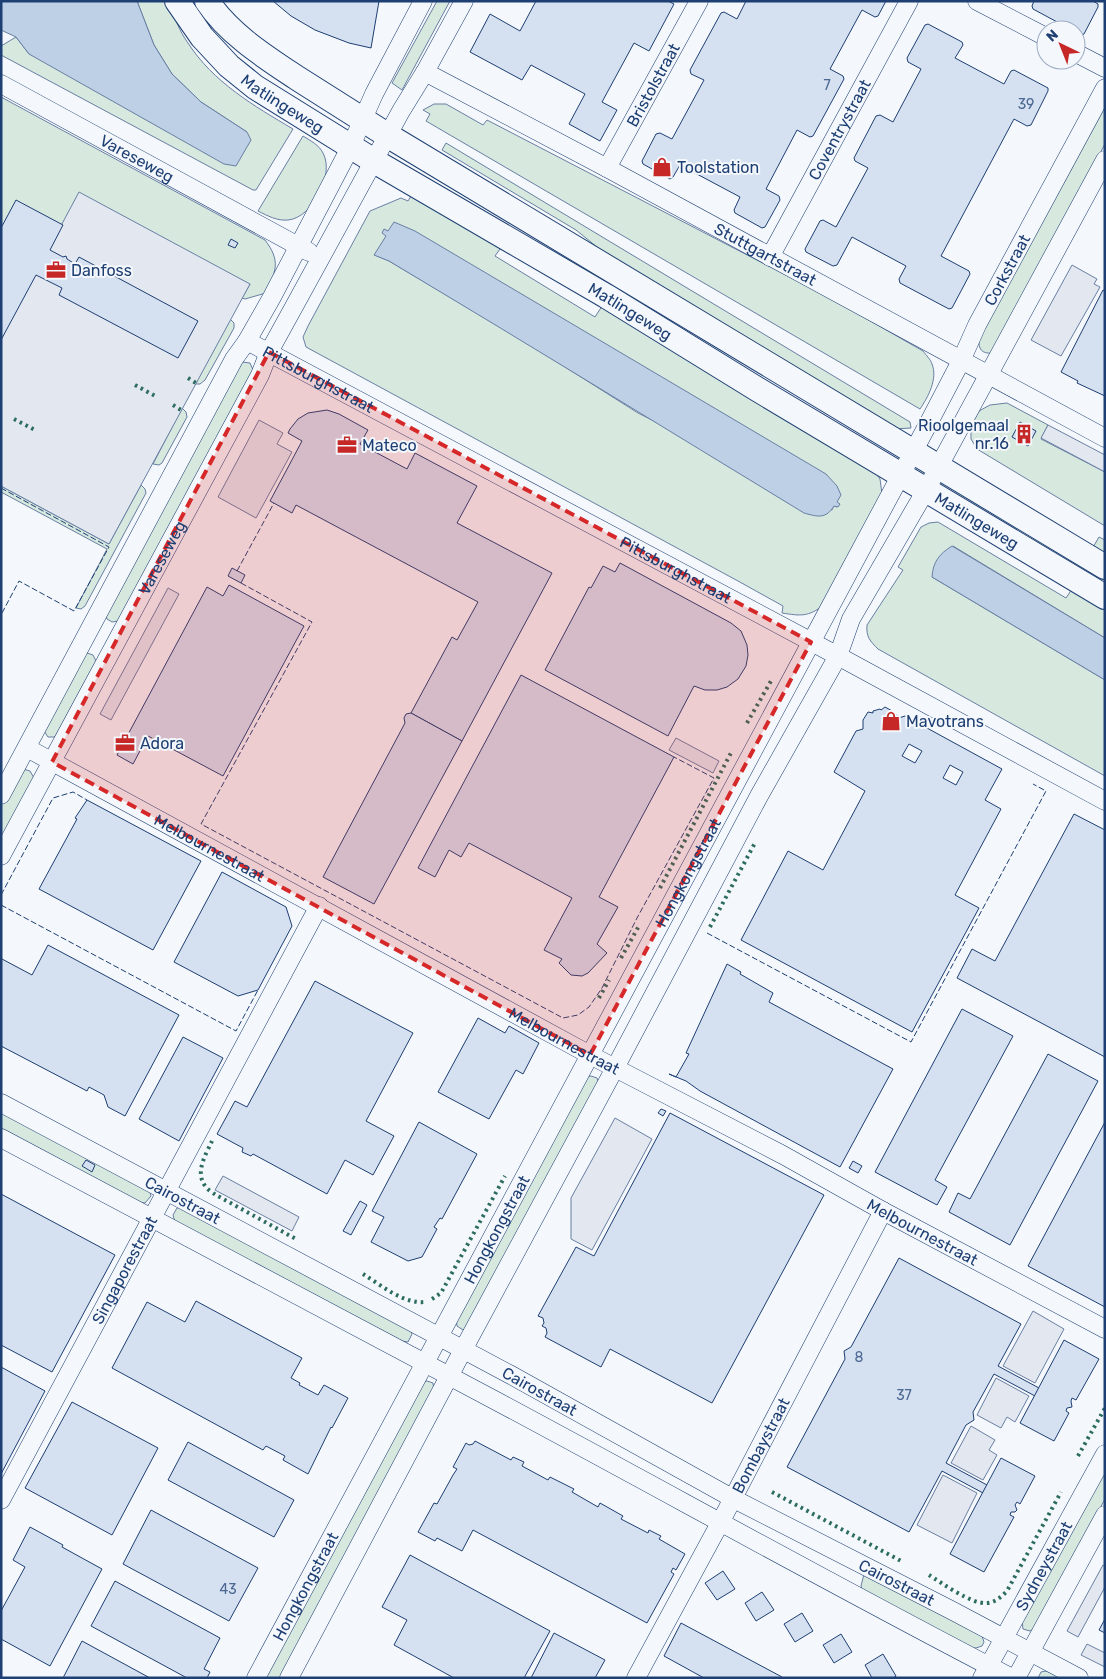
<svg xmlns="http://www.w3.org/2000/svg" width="1106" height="1679" viewBox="0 0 1106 1679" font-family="Rubik,sans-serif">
<rect width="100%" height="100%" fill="#f4f7fb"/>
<g fill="#d7e8df" stroke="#687fa3" fill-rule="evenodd">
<path d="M137 1H167C174 15 179 31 188 43 213 82 254 106 293 129L256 190H253L1 55V46L16 37 29 54 247 132 201 102 172 74 154 45Z"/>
<polygon points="437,1 450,1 402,90 392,83"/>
<path d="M1 97 265 240C281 261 276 271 266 293L245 299 242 298 250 284 1 338Z"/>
<path d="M1105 103V144L996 349 992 353C982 354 978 349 979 339Z"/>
<path d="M434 104H446L483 125 487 120 832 299 923 351C926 355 931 360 932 364 938 379 928 397 920 409L426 121 430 114 423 110Z"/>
<path d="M303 136C311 141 319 145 323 153 335 175 312 218 288 220 277 221 268 216 258 211Z"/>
<polygon points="446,143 910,422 911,428 894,429 618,264 576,230 442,150"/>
<path d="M414 191 478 228 500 249 495 256 595 317 604 303 873 469 880 479 882 494 824 605C808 617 801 616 782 613L783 606 738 581 306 347 303 337 308 326 370 211 401 198 408 201ZM385 230 388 231 837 507 834 505 832 510 638 413 516 336 389 261 375 255 387 236Z"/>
<polygon points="230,319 234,323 234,328 205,380 200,384 195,384"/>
<polygon points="242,362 250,363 253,370 118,621 112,622 107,619 106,615 239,364"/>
<polygon points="1007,403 1048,425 1041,439 1105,472 1105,526 977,449 971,439 971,425 979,411 990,405"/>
<polygon points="182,408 186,412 187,417 162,463 159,465 153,464"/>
<polygon points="141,485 145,489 146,493 85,606 81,609 76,608 107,549 1,492 1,486 109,544"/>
<path d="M938 522 1066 598 1074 586 1105 605V638L953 546 932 577 1105 680V776L878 649C870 641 866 637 867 625L903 570 898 567 921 527 929 523Z"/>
<polygon points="1099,537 1105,540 1105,557 1092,549"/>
<polygon points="87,653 93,655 96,661 55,737 48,737 44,731 84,655"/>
<polygon points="23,769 30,771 34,778 1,840 1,804 17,774"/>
<polygon points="591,1076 597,1078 599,1084 470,1325 463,1330 457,1326 456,1318 585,1077"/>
<polygon points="1,1109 150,1192 151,1196 145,1203 139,1202 1,1128"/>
<polygon points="184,1207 409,1327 412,1334 408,1342 402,1341 175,1222 173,1215 177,1208"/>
<polygon points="427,1381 433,1383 434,1392 281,1678 263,1678 421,1382"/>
<polygon points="1105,1466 1105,1499 1035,1628 1030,1631 1023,1629 1022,1621"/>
<polygon points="864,1574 982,1636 984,1642 982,1646 976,1648 971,1648 862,1589 861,1586"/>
<polygon points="1046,1671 1062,1678 1038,1678 1041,1672"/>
</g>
<g fill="#e3e8f0" stroke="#687fa3">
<polygon points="79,192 250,284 109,544 1,486 1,338"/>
<polygon points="1072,265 1097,279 1094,284 1100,287 1061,356 1031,340"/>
<polygon points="259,420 283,433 277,444 292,452 256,518 218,497"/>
<polygon points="1048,425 1105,455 1105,472 1041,438"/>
<polygon points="168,588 179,594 111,720 100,714"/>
<polygon points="676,738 719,761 713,773 669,750"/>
<polygon points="615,1118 652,1139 592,1250 571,1239 571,1198"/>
<polygon points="223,1176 299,1217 292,1231 215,1190"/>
<polygon points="1033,1311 1064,1329 1035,1383 1003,1366"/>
<polygon points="996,1378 1029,1396 1015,1422 1007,1417 1001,1428 977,1415"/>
<polygon points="971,1426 995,1440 989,1450 997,1455 983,1480 951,1463"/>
<polygon points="943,1475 977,1493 952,1543 917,1525"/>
<polygon points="1103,1565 1105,1566 1105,1587 1078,1637 1067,1631"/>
<polygon points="1087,1644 1105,1653 1105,1667 1081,1655"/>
</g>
<g fill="#bed0e5" stroke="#687fa3">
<polygon points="1,1 137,1 154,45 172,74 201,102 247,132 251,140 236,166 224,164 29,54 16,37 1,30"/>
<path d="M394 222 415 231 826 474 837 486 841 495 837 502 840 504 838 507 834 506C826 519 818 517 804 513 666 429 528 344 389 261L374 255 386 236 382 233 384 229 388 231Z"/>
<path d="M952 546 1105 638V680L932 577C933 562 939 554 952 546Z"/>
</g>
<g fill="#d5e0f0" stroke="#1d3f73" fill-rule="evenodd">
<polygon points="273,1 379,1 371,48 349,43 315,30 291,16"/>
<polygon points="536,1 668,1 674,4 649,51 634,43 602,102 617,110 600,141 569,124 585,94 531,65 522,80 470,52 490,14 520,31"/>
<polygon points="746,1 886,1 878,16 875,17 862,10 830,69 843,76 844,79 813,136 810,137 797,130 766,189 779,196 780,200 765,227 762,228 735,213 734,210 740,197 680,165 673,177 670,179 643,164 642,161 656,134 660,133 672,139 704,80 691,74 690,70 721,13 724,12 737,19"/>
<polygon points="1034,1 1093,1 1098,4 1098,7 1084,34 1081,35 1076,32 1076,30 1072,30 1033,9 1032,6"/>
<polygon points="928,24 962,42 963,45 955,58 1004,84 1011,71 1014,70 1048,88 1048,91 1031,125 1027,126 1014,119 941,256 969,271 970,274 952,308 949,309 900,283 899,279 906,266 852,237 837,265 833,266 806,252 805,249 820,221 823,220 836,227 868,168 855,161 854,158 876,116 880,115 893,122 921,69 908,62 907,58 925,25"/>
<polygon points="16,200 63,225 50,250 63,257 66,256 67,259 75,264 79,257 198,321 178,358 59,295 62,288 36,275 1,340 1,228"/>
<polygon points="231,239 238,243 235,248 228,245"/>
<polygon points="1103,290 1105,291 1105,396 1077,383 1078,381 1061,372"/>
<polygon points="327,410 339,414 368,430 360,444 407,469 415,453 477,486 457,523 552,573 462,741 411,713 452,637 457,640 478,602 296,505 292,513 270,501 302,441 288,433 290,429 298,419 308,413"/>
<polygon points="1020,422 1036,431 1028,446 1012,437"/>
<polygon points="620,563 731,623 741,631 747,645 748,655 746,666 738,679 727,687 717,690 705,690 694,686 668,736 545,670 589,587 591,588 603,566 615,572"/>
<polygon points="232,568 245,575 241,583 228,576"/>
<polygon points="229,585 304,626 223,776 148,736 133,764 117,755 207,587 223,596"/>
<polygon points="521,675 674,757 599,897 618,907 597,944 607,953 588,973 582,976 571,975 559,963 562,959 544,950 572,898 469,843 461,857 449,850 435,877 418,868"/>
<path d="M885 707 894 712 899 718 905 716 1002 769 985 800 1001 809 955 895 979 908 912 1032 741 940 788 851 823 870 865 791 834 772 856 731 863 729V720L868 712 873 713V711L880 709 881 710ZM909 744 922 751 915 763 902 756ZM950 765 963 772 956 785 943 778Z"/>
<polygon points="411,713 462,741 374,904 323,877 405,723 404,718 406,714"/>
<polygon points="87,800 201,861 153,950 39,889 77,819 75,818"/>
<polygon points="1074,814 1105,830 1105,1057 957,978 972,949 995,961"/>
<polygon points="222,872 286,907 292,926 258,990 238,996 174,962"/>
<polygon points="48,945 179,1015 125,1116 108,1107 104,1095 89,1087 87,1091 1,1046 1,960 2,959 32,975"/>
<polygon points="727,964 741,972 740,974 773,993 769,1002 893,1069 840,1167 700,1091 686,1081 669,1074 676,1077 689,1054 686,1053"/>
<polygon points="315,981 413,1033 366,1121 394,1136 373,1175 345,1160 327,1194 253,1154 251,1156 242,1152 243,1148 217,1134 235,1101 247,1107"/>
<polygon points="962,1009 1013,1036 935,1180 947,1187 937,1205 875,1172"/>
<polygon points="478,1018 505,1033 509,1026 539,1043 523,1074 516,1070 489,1119 438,1092"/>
<polygon points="183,1037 223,1058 179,1141 139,1119"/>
<polygon points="1048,1054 1098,1081 1010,1245 949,1212 958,1193 970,1199"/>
<polygon points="661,1109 666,1111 663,1116 658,1113"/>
<polygon points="670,1113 824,1195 712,1403 610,1349 601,1367 545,1337 547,1333 546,1328 542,1326 544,1323 543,1318 538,1316 576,1247 594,1256"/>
<polygon points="419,1122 477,1154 442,1219 440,1218 434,1227 437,1229 422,1257 408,1261 371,1242 384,1217 372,1211"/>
<polygon points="1105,1122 1105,1307 1028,1266"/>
<polygon points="86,1160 95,1165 92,1172 82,1166"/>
<polygon points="853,1161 862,1166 858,1173 849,1168"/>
<polygon points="1,1194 115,1255 52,1372 1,1345"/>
<polygon points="360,1201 367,1205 351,1235 343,1231"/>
<polygon points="899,1258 1021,1324 998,1366 1039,1388 1035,1396 994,1374 973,1412 974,1420 966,1425 946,1463 987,1485 983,1493 942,1471 909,1532 787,1467 845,1359 844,1351 851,1347"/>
<polygon points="196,1301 302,1358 291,1378 300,1383 299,1385 318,1395 324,1385 348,1398 332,1428 331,1427 308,1474 283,1460 285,1456 266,1446 263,1450 112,1368 147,1302 185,1322"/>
<polygon points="1064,1340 1099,1359 1076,1400 1072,1398 1071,1401 1072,1407 1067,1408 1066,1411 1069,1413 1054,1441 1020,1423"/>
<polygon points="1,1367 45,1391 1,1474"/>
<polygon points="72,1402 158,1448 112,1535 25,1488"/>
<polygon points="475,1441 511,1460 513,1457 524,1462 522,1466 548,1480 550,1477 574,1489 572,1492 598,1507 600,1503 623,1516 621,1519 648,1533 649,1530 661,1536 659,1539 685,1554 676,1570 673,1568 671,1572 674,1574 647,1623 473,1530 462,1551 437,1538 435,1541 418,1532 434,1503 437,1504 453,1475 457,1469 453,1467 466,1443 469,1445 473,1444"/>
<polygon points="188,1442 294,1500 274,1537 168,1480"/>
<polygon points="1001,1458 1035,1476 1020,1504 1017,1502 1015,1505 1017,1510 1015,1512 1011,1512 1010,1515 1014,1517 984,1572 950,1554"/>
<polygon points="151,1510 258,1568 229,1621 123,1564"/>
<polygon points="30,1527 63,1545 62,1547 102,1569 50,1666 1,1639 1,1611 25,1567 13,1560"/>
<polygon points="410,1555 550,1631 524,1678 454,1678 394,1645 407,1620 382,1607"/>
<polygon points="723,1571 735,1589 717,1600 705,1583"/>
<polygon points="115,1581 220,1638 204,1669 210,1672 207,1678 187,1678 91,1626"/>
<polygon points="762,1592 774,1610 756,1621 745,1603"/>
<polygon points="802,1613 813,1631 795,1642 784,1624"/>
<polygon points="1105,1619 1105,1633 1099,1630"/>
<polygon points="681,1623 782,1677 783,1678 704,1678 664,1656"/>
<polygon points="554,1633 605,1660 595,1678 531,1678"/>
<polygon points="841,1634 852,1652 834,1663 823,1645"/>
<polygon points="82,1641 150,1678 63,1678"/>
<polygon points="883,1654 896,1676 893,1678 872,1678 865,1665"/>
</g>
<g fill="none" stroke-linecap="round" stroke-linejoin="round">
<defs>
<g id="street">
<polyline points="977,1 1046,37"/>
<polyline points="1076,53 1105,68"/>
<path id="s1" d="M425 72 607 168 1105 438"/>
<path id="s2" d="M1 84 309 252"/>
<path id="s3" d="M607 168 699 1"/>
<path id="s4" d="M770 257 909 1"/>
<path id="s5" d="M247 341 838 656 1105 801"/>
<path id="s6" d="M27 748 590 1055 783 1155 883 1211 1105 1329"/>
<polyline points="1,795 234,359 247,341 272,297 351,146 374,94 423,1"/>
<path id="s7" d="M1 856 260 375 269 352 296 303 401 111 425 72 464 1"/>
<path id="s8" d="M1 1103 511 1375 732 1498 951 1610 1079 1678"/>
<path d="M1 1138C168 1225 334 1314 500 1403 670 1494 840 1589 1012 1678"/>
<path id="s9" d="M1 1500 319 906"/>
<path id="s10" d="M256 1678 926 428 961 361 977 325 1105 88"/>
<polyline points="289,1678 463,1350 615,1068 759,796 838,656 851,619 926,490 1105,160"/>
<path id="s11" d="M636 1678 720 1523 883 1211"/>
<path id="s12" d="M982 1678 1105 1454"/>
<polyline points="1016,1678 1105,1515"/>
</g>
<g id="secondary">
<path id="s13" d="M177 1 202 37 229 66 255 87 374 161 606 296 757 389 1105 597"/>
<path d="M207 1C229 34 264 56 297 78 327 97 357 116 387 135L1105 567"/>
</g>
</defs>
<use href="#street" stroke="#1d3f73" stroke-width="19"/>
<use href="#secondary" stroke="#1d3f73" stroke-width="26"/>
<use href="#street" stroke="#f4f7fb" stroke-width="18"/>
<use href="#secondary" stroke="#f4f7fb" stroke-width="24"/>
<g stroke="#2c6c60" stroke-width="4" stroke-dasharray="2.5 4" stroke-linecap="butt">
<polyline points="188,378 196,383"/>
<polyline points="135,385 157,397"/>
<polyline points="173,405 181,410"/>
<polyline points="14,419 35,430"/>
<polyline points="747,723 771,681"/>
<polyline points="660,888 732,751"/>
<polyline points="710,927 756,841"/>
<polyline points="621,958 640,924"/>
<polyline points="599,998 609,980"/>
<path d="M212 1141C206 1154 194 1173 206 1187 208 1190 213 1193 216 1195L296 1239"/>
<path d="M363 1274C381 1285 403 1304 425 1302"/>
<polyline points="432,1299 441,1293 505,1176"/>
<polyline points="1078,1456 1105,1408"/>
<polyline points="772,1492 903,1562"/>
<path d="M929 1575C942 1583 971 1604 986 1603 995 1603 1001 1597 1007 1591L1061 1492"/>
</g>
<g stroke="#1d3f73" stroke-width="1" stroke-dasharray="6 2.5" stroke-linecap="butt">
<polyline points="1,488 109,547 74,611 19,581 2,613"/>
<polyline points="237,571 274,503"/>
<polyline points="241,583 312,622 201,824 563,1018 578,1015 589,1007 602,988 637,918 714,778 674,757"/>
<polyline points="1,895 53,798 73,792 87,800"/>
<polyline points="1,905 236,1031 258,990"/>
<polyline points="707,933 911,1042 1046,791 1033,784"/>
</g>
</g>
<path fill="#d62828" fill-opacity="0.2" stroke="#d62828" stroke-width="4" stroke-dasharray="10 6" stroke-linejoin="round" d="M269 352 811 642 590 1055 52 762Z"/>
<defs>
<symbol id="shop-bare" viewBox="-9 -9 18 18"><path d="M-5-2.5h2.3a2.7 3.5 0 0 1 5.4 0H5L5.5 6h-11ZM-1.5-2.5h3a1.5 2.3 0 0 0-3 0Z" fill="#c62828" stroke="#f4f7fb" stroke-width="2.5" paint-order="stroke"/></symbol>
<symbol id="office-bare" viewBox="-9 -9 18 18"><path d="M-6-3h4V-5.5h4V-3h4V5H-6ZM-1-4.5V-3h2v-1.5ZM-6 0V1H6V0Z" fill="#c62828" stroke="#f4f7fb" stroke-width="2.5" paint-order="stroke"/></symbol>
<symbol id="building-bare" viewBox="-9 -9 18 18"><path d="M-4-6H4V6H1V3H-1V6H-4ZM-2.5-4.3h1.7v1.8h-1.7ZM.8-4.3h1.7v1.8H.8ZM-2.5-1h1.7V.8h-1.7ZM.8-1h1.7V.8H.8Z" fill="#c62828" stroke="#f4f7fb" stroke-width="2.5" paint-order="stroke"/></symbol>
</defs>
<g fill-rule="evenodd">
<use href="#shop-bare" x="648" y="153" width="28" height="28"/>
<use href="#office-bare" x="42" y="256" width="28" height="28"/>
<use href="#building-bare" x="1010" y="420" width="28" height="28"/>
<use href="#office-bare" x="333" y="431" width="28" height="28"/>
<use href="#shop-bare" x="877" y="707" width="28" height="28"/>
<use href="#office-bare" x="111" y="729" width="28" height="28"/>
</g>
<g text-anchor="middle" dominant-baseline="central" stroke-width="4" stroke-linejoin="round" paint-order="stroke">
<g font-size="14" fill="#4b6792">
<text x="827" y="85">7</text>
<text x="1026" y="104">39</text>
<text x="859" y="1357">8</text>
<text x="904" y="1395">37</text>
<text x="228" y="1589">43</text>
</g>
<g font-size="16" fill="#1d3f73" stroke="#f4f7fb">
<text stroke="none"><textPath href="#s3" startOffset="95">Bristolstraat</textPath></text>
<text stroke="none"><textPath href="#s13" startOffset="149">Matlingeweg</textPath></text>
<text stroke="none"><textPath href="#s4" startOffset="145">Coventrystraat</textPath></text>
<text stroke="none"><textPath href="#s2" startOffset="155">Vareseweg</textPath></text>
<text stroke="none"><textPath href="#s1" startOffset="386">Stuttgartstraat</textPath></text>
<text stroke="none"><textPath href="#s10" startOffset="1596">Corkstraat</textPath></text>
<text stroke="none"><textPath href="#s13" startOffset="554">Matlingeweg</textPath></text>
<text stroke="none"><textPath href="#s5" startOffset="81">Pittsburghstraat</textPath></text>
<text stroke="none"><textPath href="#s13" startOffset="959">Matlingeweg</textPath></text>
<text stroke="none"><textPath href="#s7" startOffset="339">Vareseweg</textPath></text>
<text stroke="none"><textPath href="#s5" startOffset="486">Pittsburghstraat</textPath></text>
<text stroke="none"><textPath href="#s6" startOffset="208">Melbournestraat</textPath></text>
<text stroke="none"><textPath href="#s10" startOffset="914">Hongkongstraat</textPath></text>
<text stroke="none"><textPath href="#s6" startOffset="612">Melbournestraat</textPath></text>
<text stroke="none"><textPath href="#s8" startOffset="206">Cairostraat</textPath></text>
<text stroke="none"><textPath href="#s10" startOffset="509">Hongkongstraat</textPath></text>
<text stroke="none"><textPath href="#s6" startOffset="1018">Melbournestraat</textPath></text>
<text stroke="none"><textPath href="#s9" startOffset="261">Singaporestraat</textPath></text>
<text stroke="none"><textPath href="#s8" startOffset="611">Cairostraat</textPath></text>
<text stroke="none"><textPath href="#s11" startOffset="264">Bombaystraat</textPath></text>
<text stroke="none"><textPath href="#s12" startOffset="128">Sydneystraat</textPath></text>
<text stroke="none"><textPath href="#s8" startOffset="1016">Cairostraat</textPath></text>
<text stroke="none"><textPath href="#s10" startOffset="104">Hongkongstraat</textPath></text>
</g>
<g font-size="16" fill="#1d3f73" stroke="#f4f7fb" text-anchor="start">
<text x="677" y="167">Toolstation</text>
<text x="71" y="270">Danfoss</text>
<text x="1009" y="425" text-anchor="end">Rioolgemaal<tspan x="1009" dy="18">nr.16</tspan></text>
<text x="362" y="445">Mateco</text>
<text x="906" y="721">Mavotrans</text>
<text x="140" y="743">Adora</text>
</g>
</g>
<rect width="1106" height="1679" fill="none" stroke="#1d3f73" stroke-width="5"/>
<g transform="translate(1061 45) rotate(317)"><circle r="24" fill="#f4f7fb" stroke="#9eadc5"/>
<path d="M0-4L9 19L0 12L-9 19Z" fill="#c62828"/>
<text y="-8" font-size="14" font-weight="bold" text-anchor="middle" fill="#1d3f73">N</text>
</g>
</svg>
